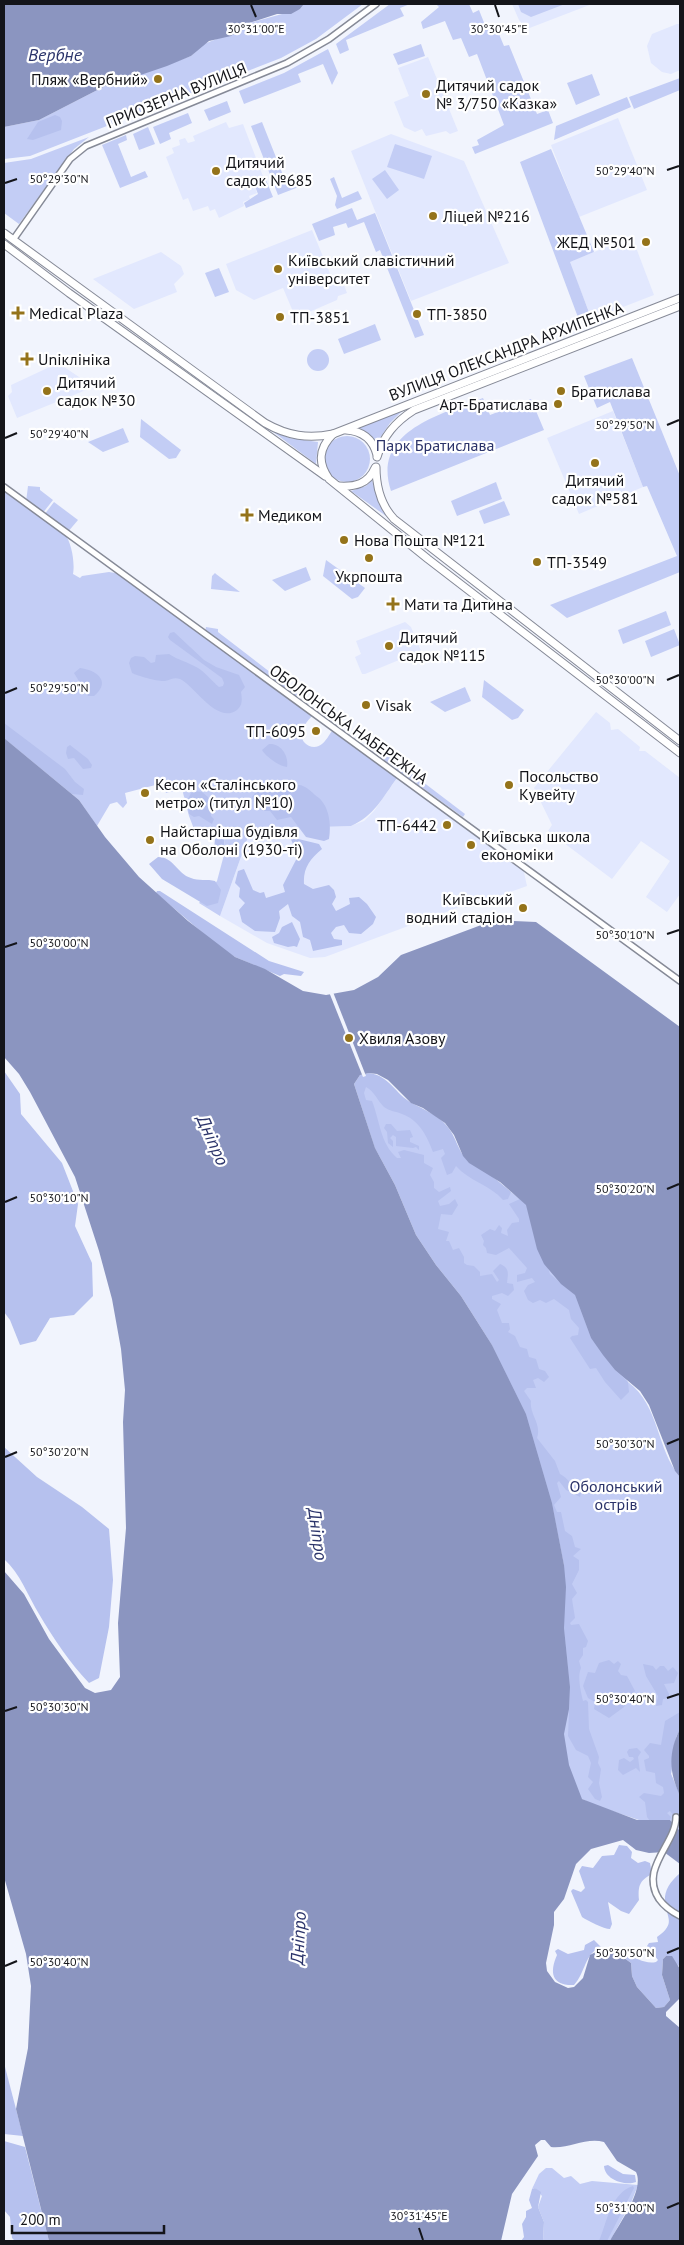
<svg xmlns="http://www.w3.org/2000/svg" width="684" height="2245" viewBox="0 0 684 2245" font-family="'PT Sans',sans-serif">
<rect width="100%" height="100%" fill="#f1f4fd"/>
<g fill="#e2e8fe">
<polygon points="512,4 592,4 527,29 519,20"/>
<polygon points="677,24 680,24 680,70 671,74 662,72 651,63 647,46 652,34"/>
<polygon points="428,57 458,131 450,134 446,131 426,136 422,129 415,132 404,127 394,102 409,96 398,68"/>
<polygon points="618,118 647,190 579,217 551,145"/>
<polygon points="226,122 229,128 243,124 264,179 253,183 257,193 249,196 250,199 243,202 244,206 219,218 215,209 210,211 208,206 193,211 188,198 183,200 166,157 174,153 172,148 180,145 179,140 185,138 188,143 195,141 193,136"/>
<polygon points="391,134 464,161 509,263 411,301 351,151"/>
<polygon points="312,230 334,283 342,280 347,293 338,296 337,300 300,316 294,314 283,288 254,300 236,290 226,264"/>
<polygon points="632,237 654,295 592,319 569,262"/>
<polygon points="161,252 181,266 184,274 174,284 177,292 134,309 93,279"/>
<polygon points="54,365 64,367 82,379 86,390 17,418 8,396 12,392 11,385"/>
<polygon points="613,411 643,487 579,514 547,438"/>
<polygon points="405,622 411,627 421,651 365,674 362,674 355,657 361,654 356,641"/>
<polygon points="596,712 610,723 611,730 618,729 640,747 639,751 645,751 680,778 680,894 667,912 646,897 670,861 641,841 612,879 548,831 552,825 534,788"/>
<polygon points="397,778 523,868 527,886 466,908 462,906 325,957 310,958 267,943 220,916 248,837 258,829 351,826 364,821 374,811"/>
</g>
<g fill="#c3cdf5">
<polygon points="304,4 363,4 316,39 281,58 30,156 4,159 4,127 39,120 111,83 123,81 191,56 204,44 239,30 246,24 300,9"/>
<polygon points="390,4 410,4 400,8 404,16 346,40 349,50 340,54 336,44"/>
<polygon points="436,4 469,4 473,13 479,10 487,30 496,27 504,46 509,45 537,114 548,110 553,123 475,154 472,147 479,145 477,140 504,125 477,54 469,57 461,38 453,40 445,21 423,29 421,22 439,7"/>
<polygon points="518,4 565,4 531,17 521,12"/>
<polygon points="421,44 425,56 398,65 393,54"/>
<polygon points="328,49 338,73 332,85 323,64 298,74 301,82 244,104 239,91 284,73"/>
<polygon points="592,74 600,95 576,105 567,83"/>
<polygon points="680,78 680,90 634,109 629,97"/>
<polygon points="627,97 631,107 554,140 556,126"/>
<polygon points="227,101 231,112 209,121 204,110"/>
<polygon points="188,113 192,123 169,133 171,139 160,144 153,127"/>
<polygon points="262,122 285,180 300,175 304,185 278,195 251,126"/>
<polygon points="148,127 155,144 139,150 133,134"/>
<polygon points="126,135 127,140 118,144 131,177 145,171 148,177 120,188 102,145"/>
<polygon points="89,137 74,149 19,224 4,213 4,163 31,159"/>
<polygon points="395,144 432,156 424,179 387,167"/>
<polygon points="551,149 594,252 570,262 590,315 579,320 520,162"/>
<polygon points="385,170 399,190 387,199 372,179"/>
<polygon points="334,177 342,198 358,191 362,199 337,209 335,205 337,196 330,179"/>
<polygon points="266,180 273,197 246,208 244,203 258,194 254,184"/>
<polygon points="352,208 357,220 375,213 424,335 415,338 380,250 376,252 364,222 348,228 346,223 333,227 335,235 319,241 312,224"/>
<polygon points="219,268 229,292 215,297 205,273"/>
<polygon points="375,324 381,340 344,354 338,339"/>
<circle cx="318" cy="360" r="11"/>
<polygon points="632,358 680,476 680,572 567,618 550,605 677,556 647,486 643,487 610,402 597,408 584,376"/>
<path d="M483 398 490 415 531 399 544 430 391 491C371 431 442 414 483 398Z"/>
<polygon points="403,410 390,423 376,444 368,433 357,427"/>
<polygon points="141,419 181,450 176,458 169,459 140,437"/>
<polygon points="123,428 129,442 103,452 88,442"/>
<polygon points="272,431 289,438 318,442 316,464"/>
<circle cx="347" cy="459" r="23"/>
<polygon points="372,480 379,504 386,516 351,491 366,486"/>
<polygon points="496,482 502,499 457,516 451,501"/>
<polygon points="28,486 40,487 40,490 53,500 42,514 26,502"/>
<path d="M4 490C20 502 51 519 64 533 72 542 75 564 73 574L80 578 82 576 109 572 121 574 247 666 312 716C308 720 304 725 302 730 298 742 312 752 322 744 326 741 329 735 332 731L397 778C383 797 374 816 351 826L258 829 248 837 220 916 199 903 217 881 225 851 223 826 194 829 189 816 182 789 166 793 163 783 125 793 127 803 123 808 117 802 110 804 97 826 79 800 4 738Z"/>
<polygon points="504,501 510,515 484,524 479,511"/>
<polygon points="54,502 78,520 67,533 44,515"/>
<polygon points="326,560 365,588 358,597 352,599 323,576"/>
<polygon points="306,567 311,580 285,591 272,580"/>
<polygon points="215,573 216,574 240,592 211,589 212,576"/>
<polygon points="666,611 671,625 623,644 618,630"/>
<polygon points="206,627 218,629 218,632 301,696 298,700 205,632"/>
<polygon points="674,629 680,645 651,657 645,641"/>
<polygon points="484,680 524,710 518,718 512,720 482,697"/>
<polygon points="465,687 471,701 445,712 430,702"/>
<polygon points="385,753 465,814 463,817 381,758"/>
<path d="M360 1075 520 1199 628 1382C660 1406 656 1449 680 1477V1729L676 1737 671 1774 680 1796V1831L670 1820 642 1821 609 1810V1812L582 1799 564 1810V1565L553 1511 492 1345 375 1148 360 1101Z"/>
<polygon points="546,2168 552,2168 564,2178 571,2176 580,2184 592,2181 638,2185 631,2203 610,2241 543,2241 544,2222 538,2207 542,2196 535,2188 532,2189 539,2174"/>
</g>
<g fill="#b6c1ee">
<polygon points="55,115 60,117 62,121 61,130 33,140 27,139 38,122"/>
<path d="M174 632 204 660 216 667 239 675 245 687 241 692C242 699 243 705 237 710 217 725 194 685 180 679 173 677 171 680 165 681 159 682 138 676 132 673L129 663 131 658 135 656 144 657 151 663 155 662 156 655 169 654C178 660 188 662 198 668 206 673 212 681 219 687L223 686 224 683 222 678 170 640 168 637 170 633Z"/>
<path d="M80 668C96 670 112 681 94 696H88L74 673Z"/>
<polygon points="4,723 65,769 75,782 84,789 83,795 72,794 4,738"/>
<path d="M269 744C281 743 289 756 287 767 280 767 265 756 262 750Z"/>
<polygon points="70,745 88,759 92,765 91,768 83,769 74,758 68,759 66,753 67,747"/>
<path d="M269 784H275L281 790C296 782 303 783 315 795 317 797 320 798 321 800 330 810 331 827 329 839L324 841 306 837 291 817 277 820 270 811H263L255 806 252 797 259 788Z"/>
<polygon points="194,791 202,792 208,797 211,816 214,819 212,824 199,816 194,817 189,814 187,801 191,793"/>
<polygon points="220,826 223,829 225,850 219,853 214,849 215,839 212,831 213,827"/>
<path d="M290 837 319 844 322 849C310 859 303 868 304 884L313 889 329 885 334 890 336 897 332 904 336 911 350 904 349 898 359 897 367 904 376 917 373 924 361 934 349 933 344 925 336 927 331 933 334 939 342 940V945L313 951 310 940 303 937 300 922 292 916 288 904 279 911 280 918 275 932 255 931 242 922 239 910 245 903 239 897 240 888 235 883 238 871 244 869 253 890 260 893 264 892 266 898 285 892 283 885 298 856Z"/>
<path d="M158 857C174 857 177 874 191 878 198 881 208 879 215 881L221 890 218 903 207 906 162 879 149 864Z"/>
<polygon points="157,891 160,891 269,961 304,972 301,976 284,974 280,976 235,957 218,946 156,893"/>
<polygon points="292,922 300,939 297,947 294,946 288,947 274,943 272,937 279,933 282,927"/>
<polygon points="4,1071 20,1094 21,1114 62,1163 78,1204 75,1226 92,1263 93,1296 74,1315 50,1318 36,1341 20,1345 10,1320 4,1312"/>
<path d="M369 1073C390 1076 395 1094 412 1103 424 1110 437 1114 447 1126 456 1136 458 1152 468 1161 473 1166 479 1168 484 1171 494 1177 503 1185 511 1192L508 1199 503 1200C490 1185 469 1181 456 1166L452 1173 447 1175 441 1158 445 1154 443 1149 433 1152C427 1136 419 1120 402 1114 395 1111 391 1112 384 1107 377 1100 375 1092 366 1087L364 1093 366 1100 372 1101C380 1121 380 1143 397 1158H401L398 1152 404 1150 424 1155V1163L433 1168 430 1175 434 1182V1188L439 1192 450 1187 451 1191 438 1201 440 1206 449 1204 455 1199 458 1205 452 1215 441 1214 438 1229 449 1232 446 1241H449L453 1250 459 1248 464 1257V1263L467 1265 474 1266 480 1272V1276L492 1274 497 1282 499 1280 493 1271 500 1264C510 1268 508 1274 507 1283L513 1284 514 1290 508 1296 502 1293 492 1296V1299L501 1304 497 1310 502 1323H509L510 1329 508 1332 515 1336 520 1347 527 1349 529 1357 536 1359 539 1369 545 1371 549 1377 544 1382 538 1378 533 1380 536 1388H527L524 1391 531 1401C529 1414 542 1424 537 1438L555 1461 560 1474C568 1478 573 1487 581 1493L580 1497 566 1490 559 1481 557 1483 561 1497 554 1505 557 1512H561L565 1531 572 1536 575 1547 581 1549 573 1556 579 1560V1570L572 1584 577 1593 572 1599 575 1618 570 1623 571 1625 579 1624 588 1641 586 1647 583 1648V1655L579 1661 581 1668C577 1677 581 1692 583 1701L586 1700 588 1702 589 1729 599 1757 598 1763 601 1769 599 1783 602 1797 600 1801 595 1799 588 1789 593 1782 588 1777 591 1763 588 1756 576 1750 568 1736 570 1687 564 1628V1565L552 1503 526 1414 492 1345 461 1296 436 1265 416 1235 395 1185 375 1148 354 1084 360 1075Z"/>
<polygon points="386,1124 391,1124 397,1131 410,1130 413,1137 410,1138 410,1142 419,1146 419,1150 416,1147 413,1148 396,1146 396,1137 393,1135 390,1138 393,1141 393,1147 388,1143 387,1132 384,1128"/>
<polygon points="520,1199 527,1205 550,1274 575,1295 591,1338 615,1370 628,1382 629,1392 621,1400 605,1382 596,1368 590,1369 570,1338 572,1336 578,1335 579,1328 571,1319 569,1310 554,1299 546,1303 540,1300 533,1303 528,1300 524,1291 528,1285 535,1282 532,1278 517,1282 517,1275 525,1273 527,1268 509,1248 496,1255 487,1253 486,1248 483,1245 484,1241 481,1235 490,1229 495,1231 499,1225 502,1228 501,1233 508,1236 507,1230 512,1223 519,1222 519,1219 509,1204"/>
<path d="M4 1447 37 1477 82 1507 109 1529 113 1580 109 1627 99 1678 89 1683C70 1663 53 1638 39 1614 28 1596 20 1573 4 1559Z"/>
<polygon points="609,1660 614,1664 618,1661 621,1664 618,1671 621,1675 627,1676 635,1691 624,1707 609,1718 594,1709 595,1702 588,1698 583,1686 588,1672 595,1673 599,1663"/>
<polygon points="643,1664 653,1666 656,1670 660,1666 664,1666 668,1671 673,1667 678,1673 674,1683 664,1684 669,1694 669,1698 663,1699 662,1705 656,1706 658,1696 646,1676"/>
<polygon points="680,1712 680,1729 676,1737 671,1774 680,1796 680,1823 670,1811 667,1813 671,1817 670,1820 650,1821 647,1817 645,1802 639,1797 644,1793 661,1796 664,1793 663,1787 656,1783 655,1773 646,1771 644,1760 649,1758 649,1756 644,1750 650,1743 661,1745 665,1721"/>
<polygon points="637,1748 641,1752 638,1757 640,1772 636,1768 623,1775 618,1770 619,1760 624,1758 630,1762 634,1759 633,1757 629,1757 627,1752 629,1749"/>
<path d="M619 1845 627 1846 632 1852 631 1858 638 1863 645 1861 650 1863 652 1874C639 1881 638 1886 639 1900L629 1914 621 1911 608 1902 612 1924 610 1929C604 1929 588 1921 582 1917L571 1891 573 1889 581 1892 585 1888 579 1871 582 1866 593 1868 602 1856 614 1855Z"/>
<path d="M679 1863 680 1864V1969L679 1966 666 1956 663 1959 662 1975 670 2000 664 2007 656 2008 637 1987 632 1976 631 1963 623 1957C634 1954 643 1965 656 1962L658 1960 647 1946 649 1943 658 1942 657 1937C677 1923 666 1918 665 1901 664 1890 671 1881 679 1874Z"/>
<path d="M594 1940 601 1947C584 1954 586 1972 574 1985 552 1986 549 1973 557 1955L555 1951 558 1949 568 1954 584 1950 585 1945Z"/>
<polygon points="4,2063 23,2136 4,2134"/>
<polygon points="4,2141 25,2147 49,2241 15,2241 12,2238 10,2217 4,2210"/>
<path d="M608 2165 623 2174 635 2175 636 2182C625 2186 605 2180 604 2166Z"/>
<path d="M633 2186 634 2188 607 2241H599C607 2222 611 2193 633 2186Z"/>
<polygon points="535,2188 541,2192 538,2207 544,2222 543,2241 521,2241 524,2237 522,2224 526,2217 526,2211 532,2208 529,2200 532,2189"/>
</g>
<g fill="#8b95c0">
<polygon points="4,4 304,4 300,9 291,14 277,14 246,24 231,36 209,41 191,56 167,66 123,81 111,83 39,120 4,127"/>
<path d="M4 738 79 800 105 837 139 877 188 921 235 957 265 969 303 991 326 995 354 990 378 977 401 955 508 915 514 921 536 922 680 1027V1477L675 1471 649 1405 640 1391 615 1370 603 1355 591 1338 575 1295 561 1284 544 1264 537 1249 526 1205 500 1182 469 1163 463 1156 454 1135 445 1123 423 1108 411 1103 388 1080 377 1074 369 1073 360 1075 354 1084 375 1148 395 1185 416 1235 436 1265 461 1296 492 1345 526 1414 552 1503 564 1565 566 1587 564 1628 570 1687 569 1709 564 1734 569 1765 582 1799 637 1820H670L680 1831V1864L664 1852 649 1853 636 1850 623 1840 591 1849 576 1864 564 1899 554 1912V1925L546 1963 547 1971 555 1982 568 1988 574 1987 583 1978 590 1955 603 1948 616 1952 631 1963 632 1976 637 1987 656 2008 664 2007 670 2000 662 1975 663 1959 666 1956H672L680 1969V1998L666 2012V2016L680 2028V2241H610C618 2225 645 2190 636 2172L617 2161 604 2142C586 2137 569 2149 551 2147L545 2140H541L535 2145 538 2156 512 2194 501 2241H49L16 2109 28 2048 31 1986 26 1954 4 1877V1571L24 1594 49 1639 85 1688 95 1693 111 1690 120 1677 118 1623 126 1528 123 1422 125 1390 121 1349 112 1299 99 1251 75 1177 30 1092 19 1074 4 1057Z"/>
<path d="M680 1729V1796C669 1772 668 1753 680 1729Z"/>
</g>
<polygon fill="#f1f4fd" points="329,992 333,992 366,1076 363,1077"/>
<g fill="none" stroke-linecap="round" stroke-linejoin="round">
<defs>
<g id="street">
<polyline points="13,240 70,159 86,146 287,63 329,39 376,4"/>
<polyline points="4,487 680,981"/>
<path d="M676 1817C676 1844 639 1868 659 1899 664 1906 672 1912 680 1916"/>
</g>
<g id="secondary">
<path d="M4 233 265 423C288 436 308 439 333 434"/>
<polyline points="4,244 69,293 325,476"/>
<path d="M680 298 333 434C319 448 317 462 329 479L428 559 680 753"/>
<path d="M346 430C363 431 373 439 377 455"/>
<path d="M377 457C383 436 395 422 414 410L680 306"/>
<path d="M376 467C376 486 380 504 394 519L680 741"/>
<path d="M339 486C355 487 368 484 375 468"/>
</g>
</defs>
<use href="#street" stroke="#868a97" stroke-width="8"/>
<use href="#secondary" stroke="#868a97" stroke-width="9"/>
<use href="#street" stroke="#fff" stroke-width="5"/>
<use href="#secondary" stroke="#fff" stroke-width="7"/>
</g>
<path fill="none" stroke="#14151a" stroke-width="2" d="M251 5 256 17M495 5 499 17M667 170 679 166M5 183 17 179M667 425 679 420M5 438 17 433M667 680 679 675M5 693 17 688M667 934 679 930M5 947 17 943M667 1189 679 1184M5 1202 17 1197M667 1444 679 1439M5 1457 17 1452M667 1698 679 1694M5 1711 17 1707M667 1953 679 1948M5 1966 17 1961M667 2208 679 2203M419 2228 423 2240"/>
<g fill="#94731a" stroke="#fff" stroke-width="2">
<circle cx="158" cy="79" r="5"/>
<circle cx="426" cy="94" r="5"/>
<circle cx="216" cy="171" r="5"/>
<circle cx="433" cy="216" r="5"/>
<circle cx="646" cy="242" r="5"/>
<circle cx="278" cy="269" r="5"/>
<path d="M15.5 305.5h5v5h5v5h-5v5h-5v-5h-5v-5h5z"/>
<circle cx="417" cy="314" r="5"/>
<circle cx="280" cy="317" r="5"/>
<path d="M24.5 351.5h5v5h5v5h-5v5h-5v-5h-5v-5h5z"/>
<circle cx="47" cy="391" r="5"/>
<circle cx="561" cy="391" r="5"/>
<circle cx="558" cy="404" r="5"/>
<circle cx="595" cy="463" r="5"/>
<path d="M244.5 507.5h5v5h5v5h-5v5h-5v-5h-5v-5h5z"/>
<circle cx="344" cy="540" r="5"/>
<circle cx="369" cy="558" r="5"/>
<circle cx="537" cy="562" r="5"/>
<path d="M390.5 596.5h5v5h5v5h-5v5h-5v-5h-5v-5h5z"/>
<circle cx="389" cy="646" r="5"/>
<circle cx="366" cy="705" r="5"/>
<circle cx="316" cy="731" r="5"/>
<circle cx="509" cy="785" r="5"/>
<circle cx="145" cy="793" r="5"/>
<circle cx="447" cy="825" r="5"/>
<circle cx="150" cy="840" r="5"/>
<circle cx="471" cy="845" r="5"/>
<circle cx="523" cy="908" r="5"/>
<circle cx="349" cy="1038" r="5"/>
</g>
<g text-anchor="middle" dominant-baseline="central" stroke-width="4.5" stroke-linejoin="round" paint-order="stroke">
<g font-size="16" fill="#14151a" stroke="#fff" text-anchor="start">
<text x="148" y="79" text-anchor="end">Пляж «Вербний»</text>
<text x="436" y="85">Дитячий садок<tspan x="436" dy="18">№ 3/750 «Казка»</tspan></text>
<text x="226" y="162">Дитячий<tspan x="226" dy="18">садок №685</tspan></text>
<text x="443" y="216">Ліцей №216</text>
<text x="636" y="242" text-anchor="end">ЖЕД №501</text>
<text x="288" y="260">Київський славістичний<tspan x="288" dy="18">університет</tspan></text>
<text x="29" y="313">Medical Plaza</text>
<text x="427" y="314">ТП-3850</text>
<text x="290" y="317">ТП-3851</text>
<text x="38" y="359">Uniклініка</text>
<text x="57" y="382">Дитячий<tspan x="57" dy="18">садок №30</tspan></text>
<text x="571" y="391">Братислава</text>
<text x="548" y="404" text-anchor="end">Арт-Братислава</text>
<text x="595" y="480" text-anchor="middle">Дитячий<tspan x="595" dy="18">садок №581</tspan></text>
<text x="258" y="515">Медиком</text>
<text x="354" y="540">Нова Пошта №121</text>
<text x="547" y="562">ТП-3549</text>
<text x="369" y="576" text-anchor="middle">Укрпошта</text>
<text x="404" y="604">Мати та Дитина</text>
<text x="399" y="637">Дитячий<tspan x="399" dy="18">садок №115</tspan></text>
<text x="376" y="705">Visak</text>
<text x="306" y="731" text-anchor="end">ТП-6095</text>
<text x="519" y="776">Посольство<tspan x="519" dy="18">Кувейту</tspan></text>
<text x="155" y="784">Кесон «Сталінського<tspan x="155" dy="18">метро» (титул №10)</tspan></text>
<text x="437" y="825" text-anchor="end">ТП-6442</text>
<text x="160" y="831">Найстаріша будівля<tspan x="160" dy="18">на Оболоні (1930-ті)</tspan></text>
<text x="481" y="836">Київська школа<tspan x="481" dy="18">економіки</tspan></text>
<text x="513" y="899" text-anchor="end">Київський<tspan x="513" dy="18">водний стадіон</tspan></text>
<text x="359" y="1038">Хвиля Азову</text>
</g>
<g font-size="16" fill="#14151a" stroke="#fff">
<text transform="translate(176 95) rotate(-22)">ПРИОЗЕРНА ВУЛИЦЯ</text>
<text transform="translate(506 351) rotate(-21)">ВУЛИЦЯ ОЛЕКСАНДРА АРХИПЕНКА</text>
<text transform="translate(349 724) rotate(36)">ОБОЛОНСЬКА НАБЕРЕЖНА</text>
</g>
<g font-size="16" fill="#2b3369" stroke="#fff">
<text x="435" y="445">Парк Братислава</text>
<text x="616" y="1486">Оболонський<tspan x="616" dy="18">острів</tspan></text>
</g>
<g font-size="18" font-style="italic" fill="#2c356b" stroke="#fff">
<text x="55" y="54">Вербне</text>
<text transform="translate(213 1140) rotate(66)">Дніпро</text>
<text transform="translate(318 1534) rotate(82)">Дніпро</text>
<text transform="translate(298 1938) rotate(-87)">Дніпро</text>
</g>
</g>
<g font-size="12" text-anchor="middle" fill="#14151a" stroke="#fff" stroke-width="4.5" stroke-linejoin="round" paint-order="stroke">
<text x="256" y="33">30°31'00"E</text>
<text x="499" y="33">30°30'45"E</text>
<text x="625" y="175">50°29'40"N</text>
<text x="59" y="183">50°29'30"N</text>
<text x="625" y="429">50°29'50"N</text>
<text x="59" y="438">50°29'40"N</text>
<text x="625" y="684">50°30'00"N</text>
<text x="59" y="692">50°29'50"N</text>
<text x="625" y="939">50°30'10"N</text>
<text x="59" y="947">50°30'00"N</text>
<text x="625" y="1193">50°30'20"N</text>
<text x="59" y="1202">50°30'10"N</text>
<text x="625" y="1448">50°30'30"N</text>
<text x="59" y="1456">50°30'20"N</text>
<text x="625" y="1703">50°30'40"N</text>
<text x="59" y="1711">50°30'30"N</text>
<text x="625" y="1957">50°30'50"N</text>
<text x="59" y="1966">50°30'40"N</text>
<text x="625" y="2212">50°31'00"N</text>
<text x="419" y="2220">30°31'45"E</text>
</g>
<rect width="684" height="2245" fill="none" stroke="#14151a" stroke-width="10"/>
<path d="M12 2225v8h152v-8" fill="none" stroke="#14151a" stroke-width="2.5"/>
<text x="20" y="2225" font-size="15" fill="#14151a" stroke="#ffffff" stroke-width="4" paint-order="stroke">200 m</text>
</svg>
